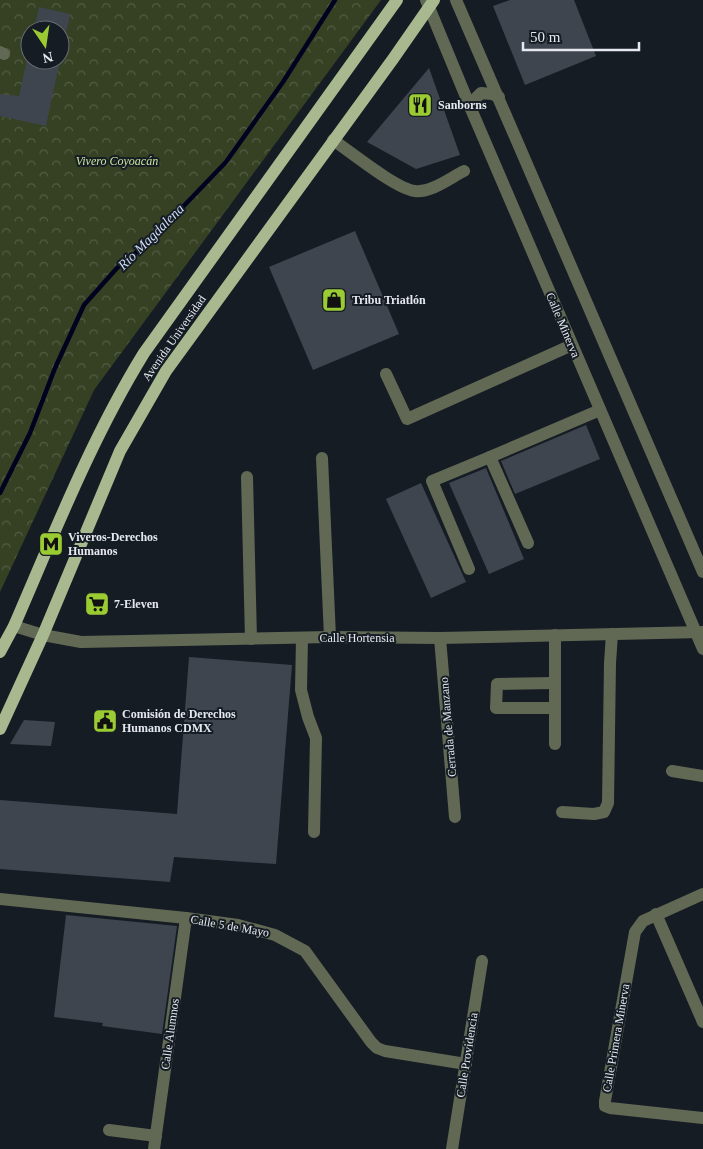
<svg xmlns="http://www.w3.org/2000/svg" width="703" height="1149" viewBox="0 0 703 1149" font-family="'Times New Roman',serif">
<defs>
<pattern id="forest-crowns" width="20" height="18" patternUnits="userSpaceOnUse" patternTransform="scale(1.25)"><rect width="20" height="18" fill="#364124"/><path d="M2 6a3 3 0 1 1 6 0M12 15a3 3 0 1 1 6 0" fill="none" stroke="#535c44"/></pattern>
</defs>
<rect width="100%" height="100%" fill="#161c24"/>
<path fill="url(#forest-crowns)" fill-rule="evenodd" d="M0 0H381L94 390 0 592ZM30 30H60V60H30Z"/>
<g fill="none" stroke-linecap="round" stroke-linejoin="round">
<polyline stroke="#000220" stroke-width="4.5" points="0,493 30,433 55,368 84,305 117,268 150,241 226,162 283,82 335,0"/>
</g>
<g fill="#3f454f">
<polygon points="510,0 574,0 596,56 525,85 493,6"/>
<polygon points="39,7 70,14 67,30 34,30"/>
<polygon points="27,60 60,60 46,126 0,116 0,94 19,96"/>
<polygon points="429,68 460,155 416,169 367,142"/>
<polygon points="355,231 399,334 313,370 269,267"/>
<polygon points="586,425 600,459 515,494 501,461"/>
<polygon points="486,468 524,559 489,574 449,483"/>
<polygon points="421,483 466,582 431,598 386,499"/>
<polygon points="189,657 292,665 276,864 174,857 170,882 0,869 0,800 177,814"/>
<polygon points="24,720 55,722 51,746 10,744"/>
<polygon points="66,915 177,926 162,1034 102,1026 103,1023 54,1017"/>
</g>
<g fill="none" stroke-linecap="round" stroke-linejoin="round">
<g stroke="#616955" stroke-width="12">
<polyline points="426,0 471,109 703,649"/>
<polyline points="456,0 703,572"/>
<polyline points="0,52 4,54"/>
<polyline points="471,109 473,101 481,93 492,94 499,97"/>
<path d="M333 140C351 152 396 189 415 191 431 193 450 178 464 171"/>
<polyline points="386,374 407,419 572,345"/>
<polyline points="322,458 330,637"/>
<polyline points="247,477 251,639"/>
<polyline points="528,543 490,457 600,410"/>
<polyline points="469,569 432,481 490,457"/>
<polyline points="14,626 43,635 81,642 330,637 440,638 702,632"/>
<polyline points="302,638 301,690 308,717 316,738 314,832"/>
<polyline points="440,638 455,817"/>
<polyline points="555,708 496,708 497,684 555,683"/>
<polyline points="555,744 555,635"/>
<polyline points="672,771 703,776"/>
<polyline points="562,812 594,814 604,812 608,803 610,663 612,634"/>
<polyline points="703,894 643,921 635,932 605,1101 605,1106 610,1108 703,1118"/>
<polyline points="0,899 186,918 238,925 275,935 305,951 371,1042 377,1048 385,1051 466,1064"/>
<polyline points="656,914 703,1022"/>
<polyline points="109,1130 156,1136"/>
<polyline points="154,1149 186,918"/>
<polyline points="452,1149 482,961"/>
</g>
<g stroke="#a8b98f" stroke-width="12">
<path d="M0 652 14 626C54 534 91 439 144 353L397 0"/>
<polyline points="0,729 43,635 120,451 166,371 393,59 434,0"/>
</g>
</g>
<defs>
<symbol id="restaurant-square" viewBox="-11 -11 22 22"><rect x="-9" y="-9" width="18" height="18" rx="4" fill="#9bcb33" stroke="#161c24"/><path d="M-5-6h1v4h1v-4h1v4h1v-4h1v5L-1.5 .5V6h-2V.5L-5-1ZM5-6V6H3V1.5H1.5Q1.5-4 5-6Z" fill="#111"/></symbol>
<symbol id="shop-square" viewBox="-11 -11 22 22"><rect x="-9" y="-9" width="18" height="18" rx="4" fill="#9bcb33" stroke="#161c24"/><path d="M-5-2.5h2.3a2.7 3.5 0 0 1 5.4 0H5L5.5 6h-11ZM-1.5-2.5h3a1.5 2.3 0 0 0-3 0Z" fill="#111"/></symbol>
<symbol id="metro-square" viewBox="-11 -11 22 22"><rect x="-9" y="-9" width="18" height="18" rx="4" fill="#9bcb33" stroke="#161c24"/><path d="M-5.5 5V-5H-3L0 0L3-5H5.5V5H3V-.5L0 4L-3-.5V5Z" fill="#111"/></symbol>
<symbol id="supermarket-square" viewBox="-11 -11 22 22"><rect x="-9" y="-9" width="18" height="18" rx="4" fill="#9bcb33" stroke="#161c24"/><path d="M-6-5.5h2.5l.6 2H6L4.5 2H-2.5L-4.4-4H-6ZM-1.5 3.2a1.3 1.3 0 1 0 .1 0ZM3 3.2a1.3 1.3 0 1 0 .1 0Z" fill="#111"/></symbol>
<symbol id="civic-square" viewBox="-11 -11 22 22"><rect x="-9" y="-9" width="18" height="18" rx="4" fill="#9bcb33" stroke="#161c24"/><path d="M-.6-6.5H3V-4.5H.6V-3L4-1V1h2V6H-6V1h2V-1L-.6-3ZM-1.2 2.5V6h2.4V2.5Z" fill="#111"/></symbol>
</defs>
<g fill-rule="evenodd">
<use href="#restaurant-square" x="406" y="91" width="28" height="28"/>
<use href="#shop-square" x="320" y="286" width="28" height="28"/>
<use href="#metro-square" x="37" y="530" width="28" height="28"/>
<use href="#supermarket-square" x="83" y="590" width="28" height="28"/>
<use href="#civic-square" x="91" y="707" width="28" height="28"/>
</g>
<g text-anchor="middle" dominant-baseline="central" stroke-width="4" stroke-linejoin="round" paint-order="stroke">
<g font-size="12" font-weight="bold" fill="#e5e9ef" stroke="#161c24" text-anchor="start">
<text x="438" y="105">Sanborns</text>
<text x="352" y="300">Tribu Triatlón</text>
<text x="68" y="537">Viveros-Derechos<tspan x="68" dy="14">Humanos</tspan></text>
<text x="114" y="604">7-Eleven</text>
<text x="122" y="714">Comisión de Derechos<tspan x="122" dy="14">Humanos CDMX</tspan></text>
</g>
<g font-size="12" font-style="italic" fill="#cae79d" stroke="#161c24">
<text x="117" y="161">Vivero Coyoacán</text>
</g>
<g font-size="12" fill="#e5e9ef" stroke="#161c24">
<text transform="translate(563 325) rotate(67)">Calle Minerva</text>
<text transform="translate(174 338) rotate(-55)">Avenida Universidad</text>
<text x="357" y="638">Calle Hortensia</text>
<text transform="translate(448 727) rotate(-95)">Cerrada de Manzano</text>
<text transform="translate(230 926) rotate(10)">Calle 5 de Mayo</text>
<text transform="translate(170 1034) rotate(-82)">Calle Alumnos</text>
<text transform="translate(616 1038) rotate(-80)">Calle Primera Minerva</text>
<text transform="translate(467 1055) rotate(-81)">Calle Providencia</text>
</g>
<g font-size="14" font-style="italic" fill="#ccddf7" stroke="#161c24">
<text transform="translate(151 237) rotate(-45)">Río Magdalena</text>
</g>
</g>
<g transform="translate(45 45) rotate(167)"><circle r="24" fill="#161c24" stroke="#696e75"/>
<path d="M0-4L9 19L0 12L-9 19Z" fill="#9bcb33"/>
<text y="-8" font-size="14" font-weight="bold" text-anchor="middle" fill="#e5e9ef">N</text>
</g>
<path d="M523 42v8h116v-8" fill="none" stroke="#e5e9ef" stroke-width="2.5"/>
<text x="530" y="42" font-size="15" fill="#e5e9ef" stroke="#161c24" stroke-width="4" paint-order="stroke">50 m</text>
</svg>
